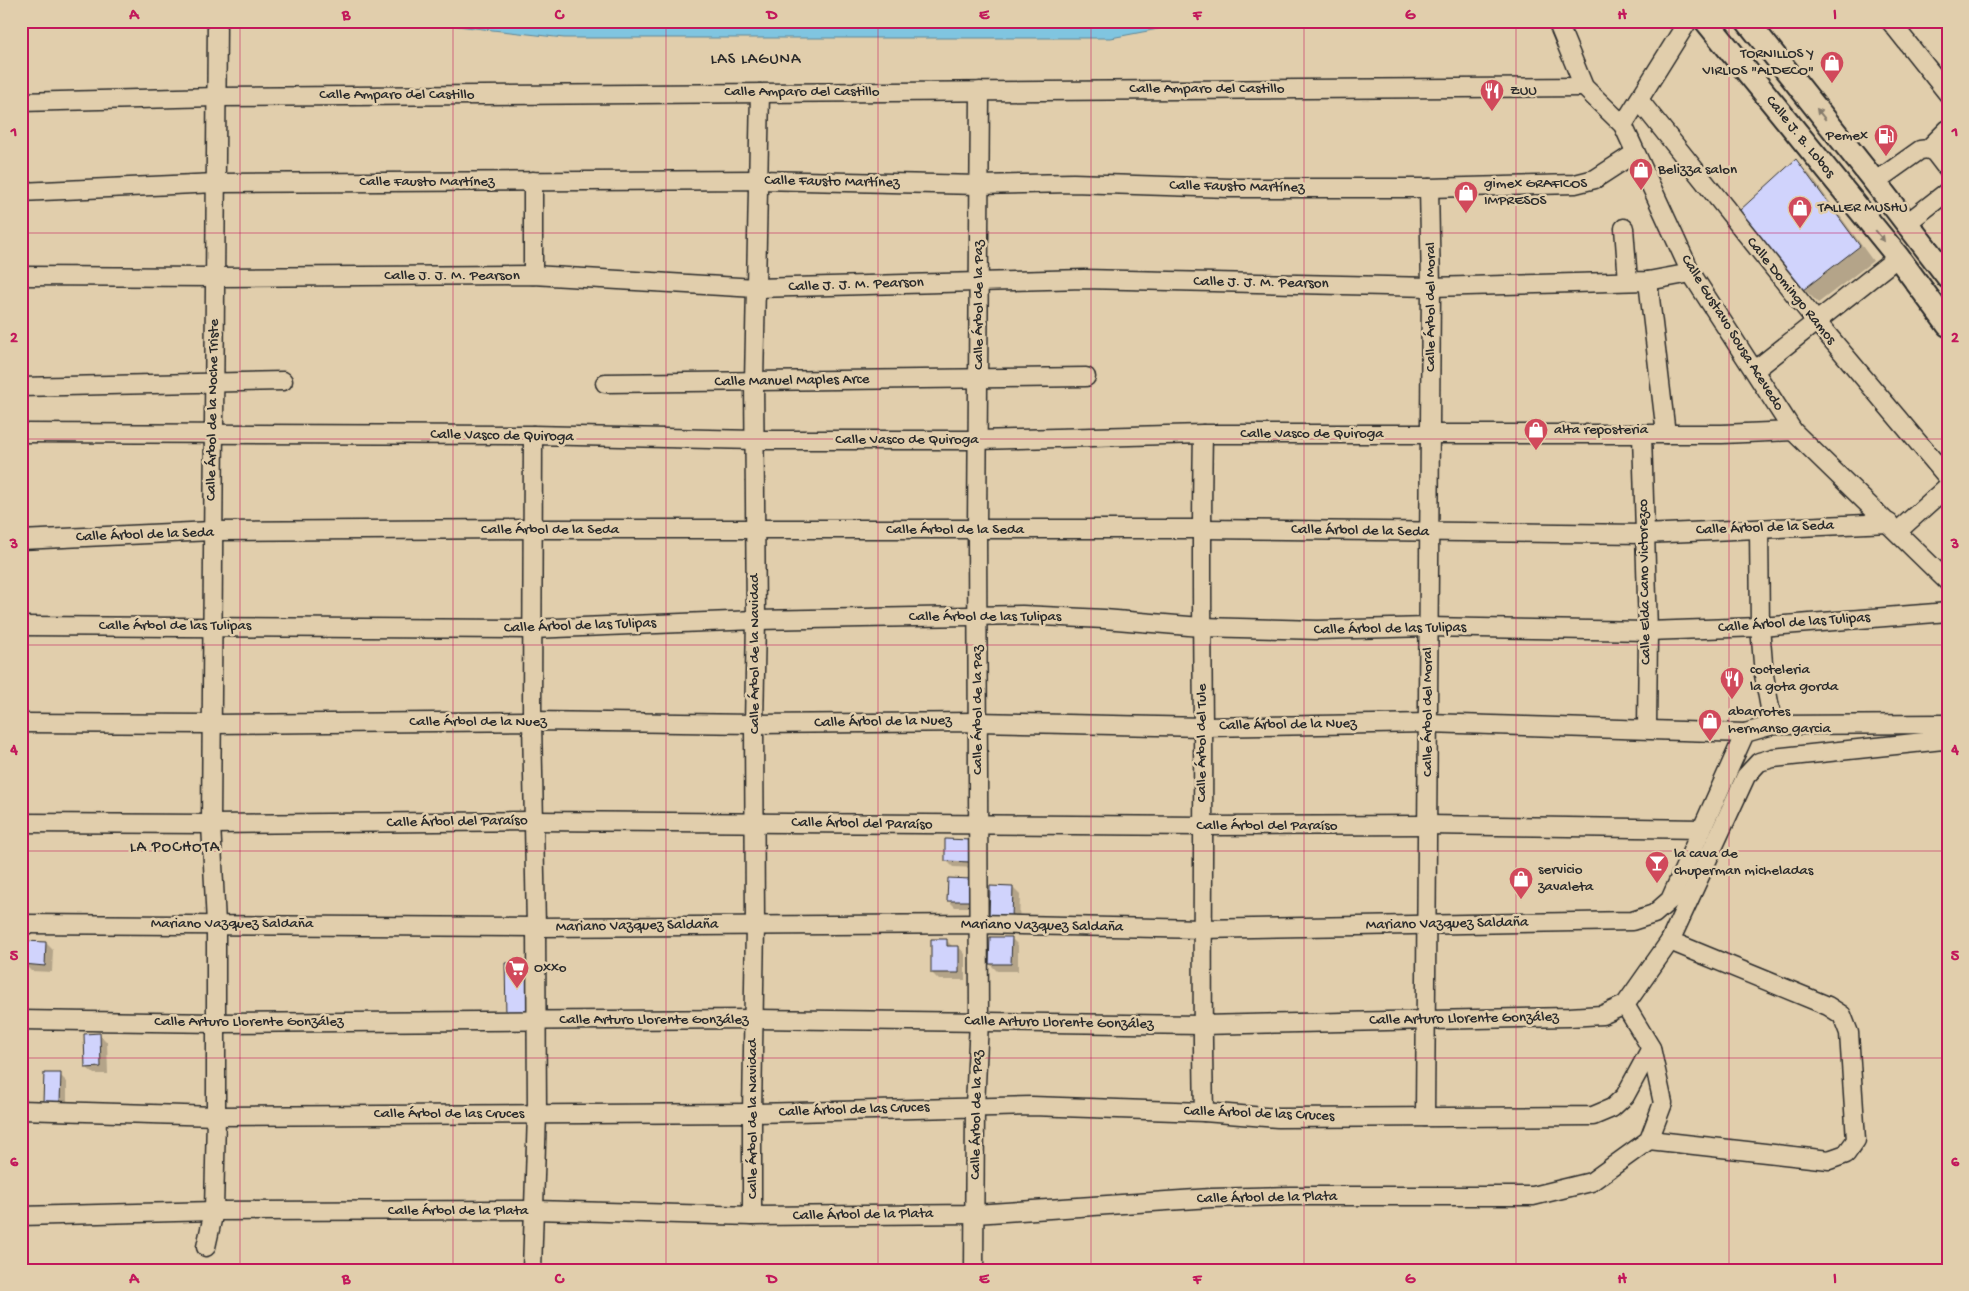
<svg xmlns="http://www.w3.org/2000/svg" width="1969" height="1291" viewBox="0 0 1969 1291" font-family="'Gochi Hand',sans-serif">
<rect width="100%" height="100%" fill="#e1ceac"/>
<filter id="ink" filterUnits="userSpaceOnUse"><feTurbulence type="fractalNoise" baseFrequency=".02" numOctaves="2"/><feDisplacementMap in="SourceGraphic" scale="10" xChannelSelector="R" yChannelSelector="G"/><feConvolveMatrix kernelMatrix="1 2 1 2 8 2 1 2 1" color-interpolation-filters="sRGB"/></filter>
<g filter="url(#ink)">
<polygon fill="#80c5e0" stroke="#5e8798" points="412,21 1200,21 1111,38 564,38"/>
<g fill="#0003">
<polygon points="1795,161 1810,175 1873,261 1818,303 1804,289"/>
<polygon points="947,840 977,868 953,867 946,860"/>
<polygon points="949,880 977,907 955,907 948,900"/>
<polygon points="1013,888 1020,895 1019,924 997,924"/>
<polygon points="1011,938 1018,945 1018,971 997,971 990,964"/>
<polygon points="946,940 953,947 959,947 965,954 965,980 939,980 932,973"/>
<polygon points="46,943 53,950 52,972 31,971 24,964"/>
<polygon points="100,1035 107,1042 108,1074 94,1074 87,1068"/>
<polygon points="60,1075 67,1082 67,1108 52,1108 45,1101"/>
</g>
<g fill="#d0d3fc" stroke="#2b2b2b">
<polygon points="1796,159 1860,246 1803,290 1739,211"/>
<polygon points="945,839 971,840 971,862 945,861"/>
<polygon points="948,878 971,879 971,901 947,901"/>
<polygon points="990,886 1013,887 1012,918 989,917"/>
<polygon points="990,937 1012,937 1011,964 989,964"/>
<polygon points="931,939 947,939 947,946 959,946 959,973 931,973"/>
<polygon points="24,941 46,942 45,966 23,964"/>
<polygon points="528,962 529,1016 506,1016 505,963"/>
<polygon points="100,1033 101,1067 85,1068 84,1034"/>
<polygon points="44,1073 61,1073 60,1102 43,1102"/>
</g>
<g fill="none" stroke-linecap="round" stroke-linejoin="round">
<defs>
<g id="minor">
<polyline points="1557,21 1584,87 1623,125 1691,273 1793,431 1948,582"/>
<polyline points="1890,21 1948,94"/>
<polyline points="1639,100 1816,321 1948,478"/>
<polyline points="21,102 216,97 1584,87"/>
<polyline points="1623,125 1688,21"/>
<polyline points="1928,149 1935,153 1948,170"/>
<polyline points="533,181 533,275"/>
<polyline points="1875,182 1920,150 1928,149 1948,129"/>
<polyline points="21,192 216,183 759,180 979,185 1073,183 1229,188 1429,188 1575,184 1595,179 1635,153"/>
<polyline points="1907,223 1948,191"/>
<polyline points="1624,228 1628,281"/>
<polyline points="21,276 215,277 533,275 756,288 1084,279 1431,287 1648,281 1691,273"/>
<polyline points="1648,281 1666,434"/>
<polyline points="1755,370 1898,257"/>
<polyline points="605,383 1086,377"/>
<polyline points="21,387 283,381"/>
<polyline points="21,433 533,435 754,440 978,440 1203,434 1722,434 1793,431"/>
<path d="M1203 434C1201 531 1202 628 1203 726 1204 854 1201 983 1204 1112"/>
<polyline points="1642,435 1648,631 1647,729"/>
<polyline points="1759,529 1760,627 1764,675 1773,725"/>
<polyline points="1898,531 1948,486"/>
<polyline points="21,540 212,531 534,529 1201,529 1644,534 1889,523"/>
<polyline points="21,626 532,629 756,620 1022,615 1104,619 1201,627 1318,630 1428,627 1648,631 1760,627 1948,612"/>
<polyline points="21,723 212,724 532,721 754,724 977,722 1203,727 1428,723 1745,733"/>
<polyline points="21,823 211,824 534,821 1201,826 1427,825 1702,829"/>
<polyline points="21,924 536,927 979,924 1202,929 1632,921 1654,914 1670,900 1745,733 1773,725 1948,724"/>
<polyline points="21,1020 216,1023 754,1019 1202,1025 1569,1017 1602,1015 1625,1005 1670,941 1746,776 1759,762 1773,758 1943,740 1948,736"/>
<polyline points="21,1110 216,1116 752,1113 1032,1106 1204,1112 1278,1118 1593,1116 1612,1108 1625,1096 1651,1048"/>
<polyline points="1425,1117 1431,287 1429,188"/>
<polyline points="1649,1140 1829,1160 1846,1154 1856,1140 1849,1033 1842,1015 1828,1006 1670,941"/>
<polyline points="21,1216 214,1211 535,1210 752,1216 975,1214 1211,1198 1290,1196 1533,1196 1591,1182 1649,1140 1663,1103 1651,1048 1625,1005"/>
<polyline points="752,1216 752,1113 755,925 754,724 756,620 754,382 760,93"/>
<polyline points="206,1247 214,1211 216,1116 216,924 211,824 217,21"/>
<polyline points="532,1270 537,1113 536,927 532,721 533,435"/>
<polyline points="974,1270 975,1106 979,1021 977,530 980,91"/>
</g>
<g id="major">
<polyline points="1706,21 1898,257 1948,325"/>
<polyline points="1747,21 1875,182 1948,277"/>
</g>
</defs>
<use href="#minor" stroke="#2b2b2b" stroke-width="21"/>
<use href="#major" stroke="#2b2b2b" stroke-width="26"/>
<use href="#minor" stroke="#e1ceac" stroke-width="18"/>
<use href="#major" stroke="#e1ceac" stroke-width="22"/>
</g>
<defs><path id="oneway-solid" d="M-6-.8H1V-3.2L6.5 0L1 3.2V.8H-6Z" transform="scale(1.25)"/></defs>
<g fill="#867c6c">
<use href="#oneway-solid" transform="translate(1821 114) rotate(-129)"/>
<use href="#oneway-solid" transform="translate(1880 236) rotate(51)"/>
</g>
</g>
<path fill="none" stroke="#c2185b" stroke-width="1" stroke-opacity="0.55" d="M240 21V1270M453 21V1270M666 21V1270M878 21V1270M1091 21V1270M1304 21V1270M1516 21V1270M1729 21V1270M21 233H1948M21 439H1948M21 645H1948M21 851H1948M21 1058H1948"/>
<defs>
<symbol id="shop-pin" viewBox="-11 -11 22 30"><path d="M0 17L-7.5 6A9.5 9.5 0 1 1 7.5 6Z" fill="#d1495b" stroke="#e1ceac"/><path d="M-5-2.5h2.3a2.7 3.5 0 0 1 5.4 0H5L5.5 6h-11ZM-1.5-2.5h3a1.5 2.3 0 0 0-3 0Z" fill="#fff"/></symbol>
<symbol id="restaurant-pin" viewBox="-11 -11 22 30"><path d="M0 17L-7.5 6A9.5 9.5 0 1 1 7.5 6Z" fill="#d1495b" stroke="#e1ceac"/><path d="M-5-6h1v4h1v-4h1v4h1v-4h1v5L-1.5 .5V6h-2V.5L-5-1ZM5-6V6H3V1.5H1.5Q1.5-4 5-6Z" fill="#fff"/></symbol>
<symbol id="fuel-pin" viewBox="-11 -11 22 30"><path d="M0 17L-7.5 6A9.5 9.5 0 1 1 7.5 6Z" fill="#d1495b" stroke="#e1ceac"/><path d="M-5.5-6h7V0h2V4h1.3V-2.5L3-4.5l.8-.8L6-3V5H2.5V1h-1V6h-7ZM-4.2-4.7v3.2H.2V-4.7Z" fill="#fff"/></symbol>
<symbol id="bar-pin" viewBox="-11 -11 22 30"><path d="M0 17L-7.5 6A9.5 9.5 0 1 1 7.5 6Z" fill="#d1495b" stroke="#e1ceac"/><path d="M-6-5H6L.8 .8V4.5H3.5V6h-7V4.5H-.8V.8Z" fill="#fff"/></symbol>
<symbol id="supermarket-pin" viewBox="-11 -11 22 30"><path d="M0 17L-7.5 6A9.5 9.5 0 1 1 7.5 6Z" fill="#d1495b" stroke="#e1ceac"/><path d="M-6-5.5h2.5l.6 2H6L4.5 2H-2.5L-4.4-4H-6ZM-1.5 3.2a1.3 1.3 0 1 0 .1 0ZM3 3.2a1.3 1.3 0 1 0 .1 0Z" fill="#fff"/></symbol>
</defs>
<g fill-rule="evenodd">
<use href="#shop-pin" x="1818" y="49" width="28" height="38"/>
<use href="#restaurant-pin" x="1478" y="77" width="28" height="38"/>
<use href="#fuel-pin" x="1872" y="122" width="28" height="38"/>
<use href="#shop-pin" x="1627" y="156" width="28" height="38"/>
<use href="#shop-pin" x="1452" y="179" width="28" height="38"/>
<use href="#shop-pin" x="1786" y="194" width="28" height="38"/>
<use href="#shop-pin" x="1522" y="416" width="28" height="38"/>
<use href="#restaurant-pin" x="1718" y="665" width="28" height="38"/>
<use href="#shop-pin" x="1696" y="707" width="28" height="38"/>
<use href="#bar-pin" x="1643" y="849" width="28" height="38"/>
<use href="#shop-pin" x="1507" y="865" width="28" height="38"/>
<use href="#supermarket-pin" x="503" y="954" width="28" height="38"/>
</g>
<g text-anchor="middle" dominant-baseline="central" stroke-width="5" stroke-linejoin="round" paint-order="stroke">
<g font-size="15" fill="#2b2b2b" stroke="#e1ceac" text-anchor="start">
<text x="1814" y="54" text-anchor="end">TORNILLOS Y<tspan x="1814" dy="17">VIRLIOS "ALDECO"</tspan></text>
<text x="1510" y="91">ZUU</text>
<text x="1868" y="136" text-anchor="end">Pemex</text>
<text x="1658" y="170">Belizza salon</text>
<text x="1484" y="184">gimex GRAFICOS<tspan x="1484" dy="17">IMPRESOS</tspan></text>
<text x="1818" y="208">TALLER MUSHU</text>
<text x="1554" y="430">alta reposteria</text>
<text x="1750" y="670">cocteleria<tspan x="1750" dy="17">la gota gorda</tspan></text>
<text x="1728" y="712">abarrotes<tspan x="1728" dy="17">hermanso garcia</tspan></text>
<text x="1674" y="854">la cava de<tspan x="1674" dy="17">chuperman micheladas</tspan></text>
<text x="1538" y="870">servicio<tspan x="1538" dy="17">zavaleta</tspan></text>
<text x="534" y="968">Oxxo</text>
</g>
<g font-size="15" fill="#2b2b2b" stroke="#e1ceac">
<text x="1207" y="89">Calle Amparo del Castillo</text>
<text x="802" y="92">Calle Amparo del Castillo</text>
<text x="397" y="95">Calle Amparo del Castillo</text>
<text transform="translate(1800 137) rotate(51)">Calle J. B. Lobos</text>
<text x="427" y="182">Calle Fausto Martínez</text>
<text transform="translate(832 182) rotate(1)">Calle Fausto Martínez</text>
<text transform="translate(1237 187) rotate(1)">Calle Fausto Martínez</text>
<text x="452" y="276">Calle J. J. M. Pearson</text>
<text transform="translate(1261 283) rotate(1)">Calle J. J. M. Pearson</text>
<text transform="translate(856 285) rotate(-2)">Calle J. J. M. Pearson</text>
<text transform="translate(1791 291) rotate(51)">Calle Domingo Ramos</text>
<text transform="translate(979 305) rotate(-90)">Calle Árbol de la Paz</text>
<text transform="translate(1431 307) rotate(-90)">Calle Árbol del Moral</text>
<text transform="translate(1732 333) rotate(58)">Calle Gustavo Sousa Acevedo</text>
<text transform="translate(792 381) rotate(-1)">Calle Manuel Maples Arce</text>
<text transform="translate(213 410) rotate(-89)">Calle Árbol de la Noche Triste</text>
<text x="1312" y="434">Calle Vasco de Quiroga</text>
<text transform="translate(502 436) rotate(1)">Calle Vasco de Quiroga</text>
<text x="907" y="440">Calle Vasco de Quiroga</text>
<text transform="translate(1765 528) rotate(-2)">Calle Árbol de la Seda</text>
<text x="550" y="530">Calle Árbol de la Seda</text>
<text x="955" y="530">Calle Árbol de la Seda</text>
<text transform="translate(1360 531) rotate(1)">Calle Árbol de la Seda</text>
<text transform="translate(145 535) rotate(-2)">Calle Árbol de la Seda</text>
<text transform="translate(1645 582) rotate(-91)">Calle Elda Cano Victorezco</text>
<text x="985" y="617">Calle Árbol de las Tulipas</text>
<text transform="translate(1794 623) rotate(-4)">Calle Árbol de las Tulipas</text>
<text x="175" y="626">Calle Árbol de las Tulipas</text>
<text transform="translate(580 626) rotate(-2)">Calle Árbol de las Tulipas</text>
<text transform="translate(1390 629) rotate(-1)">Calle Árbol de las Tulipas</text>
<text transform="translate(755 654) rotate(-90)">Calle Árbol de la Navidad</text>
<text transform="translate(978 710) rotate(-90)">Calle Árbol de la Paz</text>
<text transform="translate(1428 712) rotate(-90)">Calle Árbol del Moral</text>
<text x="478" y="722">Calle Árbol de la Nuez</text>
<text transform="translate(883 722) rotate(-1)">Calle Árbol de la Nuez</text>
<text transform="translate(1288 725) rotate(-1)">Calle Árbol de la Nuez</text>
<text transform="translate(1202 743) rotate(-90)">Calle Árbol del Tule</text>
<text transform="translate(457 822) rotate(-1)">Calle Árbol del Paraíso</text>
<text transform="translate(862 824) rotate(1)">Calle Árbol del Paraíso</text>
<text x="1267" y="826">Calle Árbol del Paraíso</text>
<text x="232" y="924">Mariano Vazquez Saldaña</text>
<text transform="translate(1447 924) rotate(-1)">Mariano Vazquez Saldaña</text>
<text transform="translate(637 926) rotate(-1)">Mariano Vazquez Saldaña</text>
<text transform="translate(1042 926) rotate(1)">Mariano Vazquez Saldaña</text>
<text transform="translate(1464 1019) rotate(-1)">Calle Arturo Llorente González</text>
<text x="654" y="1020">Calle Arturo Llorente González</text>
<text x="249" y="1022">Calle Arturo Llorente González</text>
<text transform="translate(1059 1023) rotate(1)">Calle Arturo Llorente González</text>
<text transform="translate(854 1110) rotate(-2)">Calle Árbol de las Cruces</text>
<text x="449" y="1114">Calle Árbol de las Cruces</text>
<text transform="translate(1259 1114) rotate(2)">Calle Árbol de las Cruces</text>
<text transform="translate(977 1115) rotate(-89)">Calle Árbol de la Paz</text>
<text transform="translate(753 1119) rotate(-90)">Calle Árbol de la Navidad</text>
<text transform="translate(1267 1198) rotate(-1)">Calle Árbol de la Plata</text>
<text x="458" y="1211">Calle Árbol de la Plata</text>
<text transform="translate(863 1215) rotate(-1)">Calle Árbol de la Plata</text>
</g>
<g font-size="16" letter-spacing="1" fill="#2b2b2b" stroke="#e1ceac">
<text x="756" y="60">LAS LAGUNA</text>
<text x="175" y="848">LA POCHOTA</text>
</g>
</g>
<rect width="1969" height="1291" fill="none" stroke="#e1ceac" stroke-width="55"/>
<rect x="28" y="28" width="1914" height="1236" fill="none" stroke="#c2185b" stroke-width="2"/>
<g font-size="16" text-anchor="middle" font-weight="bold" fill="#c2185b">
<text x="134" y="19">A</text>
<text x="346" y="19">B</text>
<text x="559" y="19">C</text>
<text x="772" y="19">D</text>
<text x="984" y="19">E</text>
<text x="1197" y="19">F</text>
<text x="1410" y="19">G</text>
<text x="1622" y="19">H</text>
<text x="1835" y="19">I</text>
<text x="14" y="136">1</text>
<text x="1955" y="136">1</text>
<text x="14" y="342">2</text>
<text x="1955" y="342">2</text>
<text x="14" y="548">3</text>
<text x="1955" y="548">3</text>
<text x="14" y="754">4</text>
<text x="1955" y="754">4</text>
<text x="14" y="960">5</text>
<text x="1955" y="960">5</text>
<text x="14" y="1166">6</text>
<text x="1955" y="1166">6</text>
<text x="134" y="1283">A</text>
<text x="346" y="1283">B</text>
<text x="559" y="1283">C</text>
<text x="772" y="1283">D</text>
<text x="984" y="1283">E</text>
<text x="1197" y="1283">F</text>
<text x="1410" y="1283">G</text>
<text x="1622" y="1283">H</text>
<text x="1835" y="1283">I</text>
</g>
</svg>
